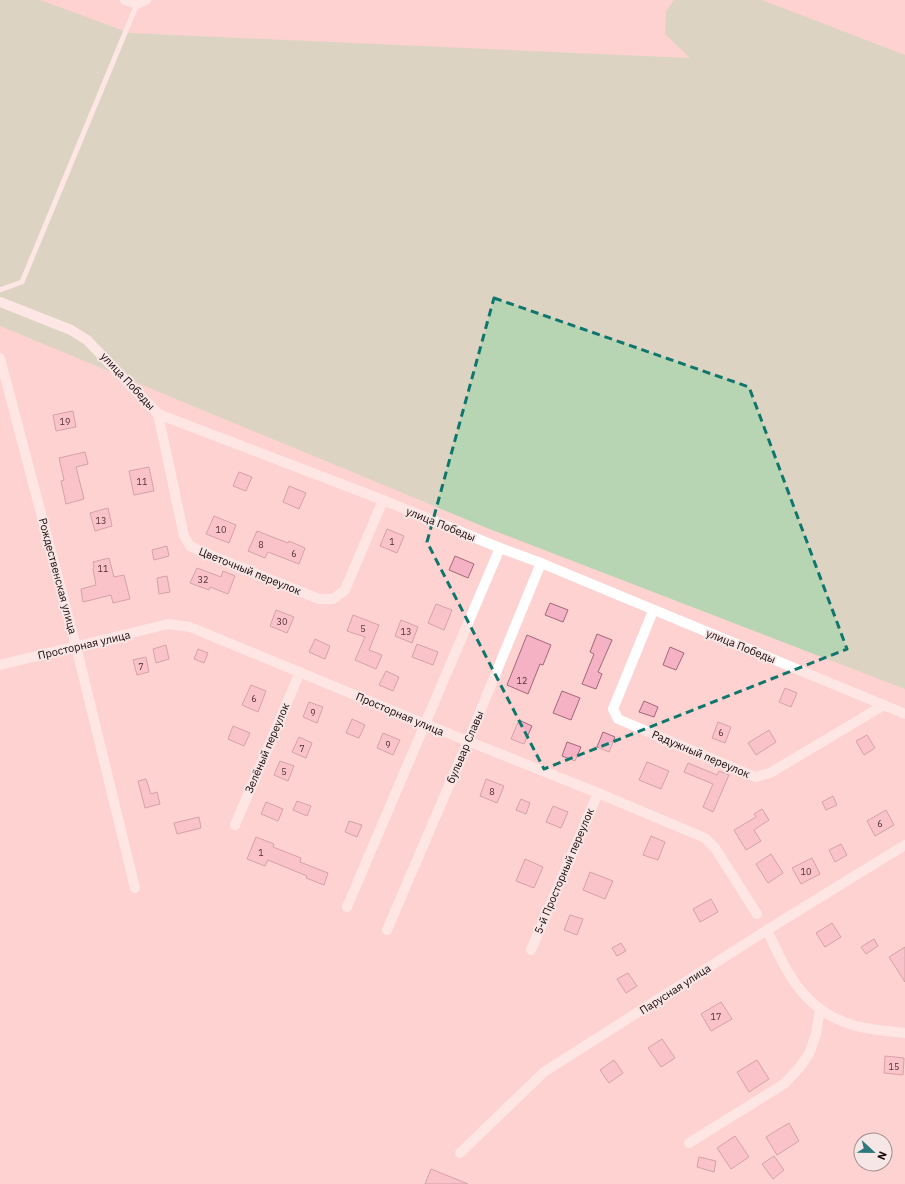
<svg xmlns="http://www.w3.org/2000/svg" width="905" height="1184" viewBox="0 0 905 1184" font-family="'IBM Plex Sans',sans-serif">
<rect width="100%" height="100%" fill="#fdd2d0"/>
<polygon fill="#b7d5b2" points="0,0 40,0 130,33 690,58 665,34 666,11 674,0 762,0 905,55 905,689 487,528 0,326"/>
<g fill="#f5b2c4" stroke="#a46779">
<polygon points="73,411 76,427 56,431 53,415"/>
<polygon points="85,452 88,464 76,467 84,499 66,504 61,481 64,480 59,458"/>
<polygon points="149,467 154,491 134,495 129,471"/>
<polygon points="239,472 252,477 246,491 233,486"/>
<polygon points="289,486 306,493 299,509 283,502"/>
<polygon points="108,508 112,526 95,531 90,513"/>
<polygon points="214,516 236,525 229,543 206,534"/>
<polygon points="387,529 404,536 397,553 380,546"/>
<polygon points="257,531 288,543 289,541 305,548 299,564 268,552 265,558 248,551"/>
<polygon points="167,546 169,556 154,560 152,550"/>
<polygon points="455,556 474,564 468,578 449,570"/>
<polygon points="109,558 114,577 124,575 130,599 113,603 111,595 83,602 81,589 96,585 93,569 94,567 93,562"/>
<polygon points="197,568 221,577 223,571 235,576 228,594 210,587 209,590 190,583"/>
<polygon points="167,576 170,592 159,594 157,578"/>
<polygon points="550,603 568,610 563,622 545,615"/>
<polygon points="436,604 452,610 444,630 428,623"/>
<polygon points="276,610 294,617 287,633 270,626"/>
<polygon points="353,615 379,625 369,650 382,655 376,669 355,660 365,637 347,631"/>
<polygon points="401,620 418,627 412,643 395,636"/>
<polygon points="597,634 612,640 598,672 602,674 596,689 582,684 594,654 590,652"/>
<polygon points="527,635 551,645 543,665 540,664 528,694 507,685"/>
<polygon points="315,639 330,646 325,659 309,652"/>
<polygon points="417,644 438,652 433,665 412,657"/>
<polygon points="166,645 169,659 156,663 153,649"/>
<polygon points="670,647 684,653 676,670 663,665"/>
<polygon points="198,649 208,653 204,663 194,659"/>
<polygon points="146,657 149,672 137,675 133,660"/>
<polygon points="386,671 399,677 393,691 379,685"/>
<polygon points="251,685 266,691 258,712 242,705"/>
<polygon points="785,688 797,693 791,707 779,702"/>
<polygon points="562,691 580,698 571,720 553,713"/>
<polygon points="644,701 658,707 654,717 639,712"/>
<polygon points="309,702 323,707 317,723 303,717"/>
<polygon points="352,719 365,725 359,738 346,733"/>
<polygon points="519,720 532,726 524,744 511,739"/>
<polygon points="718,722 731,727 725,743 712,738"/>
<polygon points="233,726 250,733 244,746 228,739"/>
<polygon points="769,730 776,742 756,755 748,743"/>
<polygon points="603,732 615,737 609,752 597,747"/>
<polygon points="383,733 400,740 393,755 377,748"/>
<polygon points="867,735 875,748 864,755 856,741"/>
<polygon points="299,737 312,743 306,758 292,752"/>
<polygon points="567,742 581,747 575,761 562,756"/>
<polygon points="280,761 294,766 288,781 274,775"/>
<polygon points="647,762 669,771 661,789 639,780"/>
<polygon points="688,763 717,775 719,771 729,775 713,812 703,807 713,784 684,772"/>
<polygon points="146,779 151,794 157,792 160,804 145,808 138,781"/>
<polygon points="486,779 504,786 497,803 480,796"/>
<polygon points="833,796 837,805 826,810 822,802"/>
<polygon points="521,799 530,803 526,814 516,810"/>
<polygon points="297,801 311,806 307,816 293,810"/>
<polygon points="266,802 283,809 278,821 261,814"/>
<polygon points="553,806 568,812 561,828 546,822"/>
<polygon points="762,809 769,820 754,830 761,841 746,850 734,830 756,817 754,814"/>
<polygon points="886,810 894,825 875,836 867,821"/>
<polygon points="199,817 201,828 177,834 174,823"/>
<polygon points="349,821 362,825 357,837 345,832"/>
<polygon points="651,836 665,842 658,860 643,855"/>
<polygon points="256,837 274,844 273,847 301,858 300,862 328,873 324,885 306,878 307,876 268,860 265,866 247,859"/>
<polygon points="841,844 847,855 835,862 829,850"/>
<polygon points="771,854 783,873 768,883 756,864"/>
<polygon points="812,858 820,874 801,884 792,868"/>
<polygon points="525,859 543,867 534,888 516,881"/>
<polygon points="590,872 613,881 605,899 583,890"/>
<polygon points="711,899 718,912 700,922 693,909"/>
<polygon points="570,915 583,919 577,935 564,930"/>
<polygon points="832,923 841,937 825,947 816,933"/>
<polygon points="874,939 878,946 866,954 861,947"/>
<polygon points="621,943 626,951 617,956 612,948"/>
<polygon points="905,947 905,982 889,957"/>
<polygon points="628,973 637,986 626,993 617,979"/>
<polygon points="721,1002 732,1019 711,1031 701,1014"/>
<polygon points="662,1039 675,1058 661,1067 648,1048"/>
<polygon points="885,1056 904,1058 903,1075 884,1073"/>
<polygon points="614,1060 623,1073 609,1083 600,1070"/>
<polygon points="757,1060 769,1079 749,1092 737,1072"/>
<polygon points="789,1123 799,1141 777,1155 766,1137"/>
<polygon points="735,1136 749,1157 731,1169 717,1148"/>
<polygon points="774,1156 784,1170 773,1179 762,1164"/>
<polygon points="699,1157 716,1161 714,1172 697,1167"/>
<polygon points="431,1169 468,1184 425,1184"/>
</g>
<g fill="none" stroke-linecap="round" stroke-linejoin="round">
<polyline stroke="#fff" stroke-width="5" points="0,290 22,282 137,4"/>
<g stroke="#fff" stroke-width="10">
<polyline points="125,0 137,4 146,0"/>
<polyline points="0,302 71,330 87,340 158,414 383,500 500,548 541,563 905,714"/>
<polyline points="0,358 76,646 135,888"/>
<polyline points="158,414 184,536 190,546 200,551 319,599 333,599 345,590 383,500"/>
<polyline points="653,611 613,709 618,719 755,777 770,773 884,705"/>
<polyline points="0,665 168,624 190,627 425,724 598,793 705,838 715,848 757,914"/>
<polyline points="235,825 300,672"/>
<polyline points="347,907 500,548"/>
<polyline points="387,930 468,741 541,563"/>
<path d="M767 930C787 973 804 1011 853 1025 869 1030 888 1031 905 1033"/>
<polyline points="531,950 598,793"/>
<polyline points="689,1143 784,1084 799,1068 809,1054 816,1034 820,1009"/>
<polyline points="460,1153 544,1072 767,930 905,845"/>
</g>
</g>
<path d="M0 0H905V1184H0ZM494 298 749 387 847 649 544 769 427 542Z" fill="#fdd2d0" fill-opacity=".55" fill-rule="evenodd"/>
<path fill="none" stroke="#0f766e" stroke-width="3" stroke-dasharray="8 5" stroke-linejoin="round" d="M494 298 749 387 847 649 544 769 427 542Z"/>
<g text-anchor="middle" dominant-baseline="central" stroke-width="4" stroke-linejoin="round" paint-order="stroke">
<g font-size="9" fill="#523036">
<text x="65" y="421">19</text>
<text x="142" y="481">11</text>
<text x="101" y="520">13</text>
<text x="221" y="529">10</text>
<text x="392" y="541">1</text>
<text x="261" y="544">8</text>
<text x="294" y="553">6</text>
<text x="103" y="568">11</text>
<text x="203" y="579">32</text>
<text x="282" y="621">30</text>
<text x="363" y="628">5</text>
<text x="406" y="631">13</text>
<text x="141" y="666">7</text>
<text x="522" y="680">12</text>
<text x="254" y="698">6</text>
<text x="313" y="712">9</text>
<text x="721" y="732">6</text>
<text x="388" y="744">9</text>
<text x="302" y="748">7</text>
<text x="284" y="771">5</text>
<text x="492" y="791">8</text>
<text x="880" y="823">6</text>
<text x="261" y="852">1</text>
<text x="806" y="871">10</text>
<text x="716" y="1016">17</text>
<text x="894" y="1066">15</text>
</g>
<g font-size="11" fill="#1b0506" stroke="#f6e7e6">
<text transform="translate(128 381) rotate(47)">улица Победы</text>
<text transform="translate(441 524) rotate(22)">улица Победы</text>
<text transform="translate(250 571) rotate(22)">Цветочный переулок</text>
<text transform="translate(58 576) rotate(75)">Рождественская улица</text>
<text transform="translate(84 645) rotate(-13)">Просторная улица</text>
<text transform="translate(741 646) rotate(22)">улица Победы</text>
<text transform="translate(400 714) rotate(23)">Просторная улица</text>
<text transform="translate(465 747) rotate(-67)">бульвар Славы</text>
<text transform="translate(267 748) rotate(-67)">Зелёный переулок</text>
<text transform="translate(701 754) rotate(23)">Радужный переулок</text>
<text transform="translate(564 871) rotate(-67)">5-й Просторный переулок</text>
<text transform="translate(675 989) rotate(-33)">Парусная улица</text>
</g>
</g>
<g transform="translate(873 1152) rotate(112)"><circle r="19" fill="#f6e7e6" stroke="#9e8d8c"/>
<path d="M0-3L7 15L0 10L-7 15Z" fill="#2e787c"/>
<text y="-6" font-size="11" font-weight="bold" text-anchor="middle" fill="#1b0506">N</text>
</g>
</svg>
